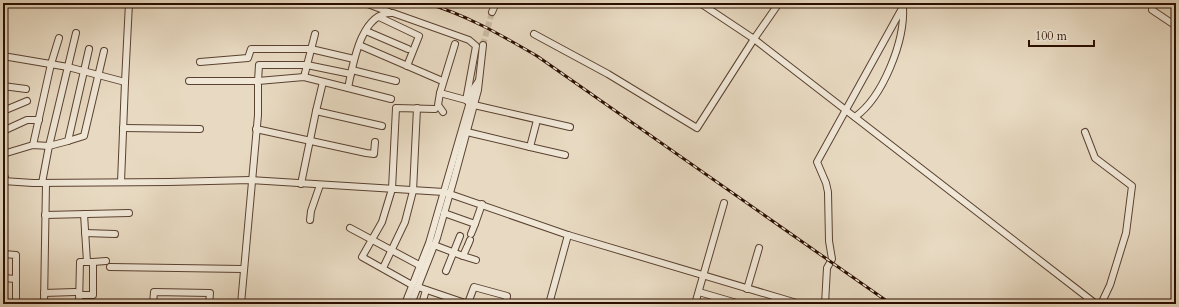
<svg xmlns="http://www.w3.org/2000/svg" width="1179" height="307" viewBox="0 0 1179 307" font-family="Cardo,serif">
<rect width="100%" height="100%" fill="#e8dac2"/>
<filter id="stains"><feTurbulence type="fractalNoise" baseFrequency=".005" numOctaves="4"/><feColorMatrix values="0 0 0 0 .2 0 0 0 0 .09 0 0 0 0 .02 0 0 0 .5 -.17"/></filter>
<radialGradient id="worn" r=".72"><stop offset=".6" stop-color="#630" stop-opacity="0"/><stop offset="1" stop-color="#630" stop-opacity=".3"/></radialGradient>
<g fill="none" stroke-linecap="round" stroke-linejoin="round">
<polyline stroke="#ccbba5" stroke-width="6" stroke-dasharray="6 3" stroke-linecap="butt" points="483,45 492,12"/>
<defs>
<g id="minor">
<polyline points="365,3 389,12"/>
<polyline points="700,3 754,39 1096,304"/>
<polyline points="1152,3 1152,10 1176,26"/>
<polyline points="492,12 496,3"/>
<polyline points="379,17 419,36 407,66"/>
<polyline points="366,31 408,49"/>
<polyline points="534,34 608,74 697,128 754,39 779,3"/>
<polyline points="455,44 440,93 466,100"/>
<polyline points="359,45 440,80"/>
<polyline points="3,56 68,67 125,82 121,182"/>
<polyline points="200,62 248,58 251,49 311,49 354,59"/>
<polyline points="352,70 396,81"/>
<polyline points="304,77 315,34"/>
<polyline points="189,81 258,81 259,65 307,65 351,74"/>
<polyline points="125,82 129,3"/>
<polyline points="3,86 26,89"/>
<polyline points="348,88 391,99"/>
<polyline points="440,93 438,105 443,112"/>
<polyline points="474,105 570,127"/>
<polyline points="3,111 27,101"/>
<polyline points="316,111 323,82"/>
<path d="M855 117C883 97 905 41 903 7"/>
<polyline points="537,120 530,147 565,155"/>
<polyline points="123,128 200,129"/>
<polyline points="256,129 366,153 374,154 375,142"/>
<polyline points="3,131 27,120 39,120"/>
<polyline points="467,132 530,147"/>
<polyline points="1085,132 1095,158 1132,186 1126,233 1110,285 1101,304"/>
<polyline points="68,141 84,136 104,51"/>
<polyline points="33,145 51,64 59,38"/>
<polyline points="3,154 33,145 49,146 68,141 89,49"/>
<polyline points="3,172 6,181"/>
<polyline points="3,181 33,183 169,182 251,180 444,192 568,235 800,304"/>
<polyline points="42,183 49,146 76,33"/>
<polyline points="301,184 316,111 382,126"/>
<polyline points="444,213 475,224 482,204"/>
<polyline points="45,215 129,213"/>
<polyline points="310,220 311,211 320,185"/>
<polyline points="350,228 421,266"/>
<polyline points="85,233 115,234"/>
<polyline points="471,234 475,224"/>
<polyline points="434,245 463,256 467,247"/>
<polyline points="468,245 470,240"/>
<polyline points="3,254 16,255 16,304"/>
<polyline points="463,256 476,260"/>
<polyline points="93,262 106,261"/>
<polyline points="110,267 243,269"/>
<polyline points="383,268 405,222 413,191 417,108"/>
<polyline points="446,271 460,236"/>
<polyline points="3,278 16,279"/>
<polyline points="412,285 362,257 382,222 392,189 396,108 435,109"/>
<polyline points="418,287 468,304"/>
<polyline points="747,289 759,248"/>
<polyline points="699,292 740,304"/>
<polyline points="44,293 75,292"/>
<polyline points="79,295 93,295 93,262 87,262 84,214"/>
<polyline points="44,304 46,183"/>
<polyline points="79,304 80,262 87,262"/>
<polyline points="153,304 154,292 210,293 209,304"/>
<path d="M241 304 258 115V81L304 77 348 88C353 64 361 11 393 13L469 40 476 46 467 95 466 100 470 104"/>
<polyline points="405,304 429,243 474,88 478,82"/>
<polyline points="411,304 437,238 454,179 478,90 483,45"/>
<polyline points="422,304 426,290"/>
<polyline points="472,304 468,303 474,287 507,296 506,304"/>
<polyline points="549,304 568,235"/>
<polyline points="695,304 724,203"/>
<polyline points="825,304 827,268 832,259 829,241 828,192 826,183 817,162 905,3"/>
</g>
</defs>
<use href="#minor" stroke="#5a4130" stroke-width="8"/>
<use href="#minor" stroke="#f0e7d7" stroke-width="6"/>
<defs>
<path id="rail" d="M425 3C465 14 501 35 537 56L891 304"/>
</defs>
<use href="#rail" stroke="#2a0e00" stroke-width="3"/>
<use href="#rail" stroke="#f0e7d7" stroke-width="1.5" stroke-dasharray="4.5" stroke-linecap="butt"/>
</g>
<rect width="1179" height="307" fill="none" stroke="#e8dac2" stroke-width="16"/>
<rect x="4" y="4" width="1171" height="299" fill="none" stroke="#2a0e00" stroke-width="2"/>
<rect x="8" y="8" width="1163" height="291" fill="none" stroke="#2a0e00"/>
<path d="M1029 40v6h65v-6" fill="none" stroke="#2a0e00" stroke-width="2"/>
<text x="1035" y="40" font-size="12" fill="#2a0e00" stroke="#f0e7d7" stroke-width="3" paint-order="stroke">100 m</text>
<rect width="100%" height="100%" filter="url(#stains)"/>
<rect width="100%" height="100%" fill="url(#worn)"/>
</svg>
